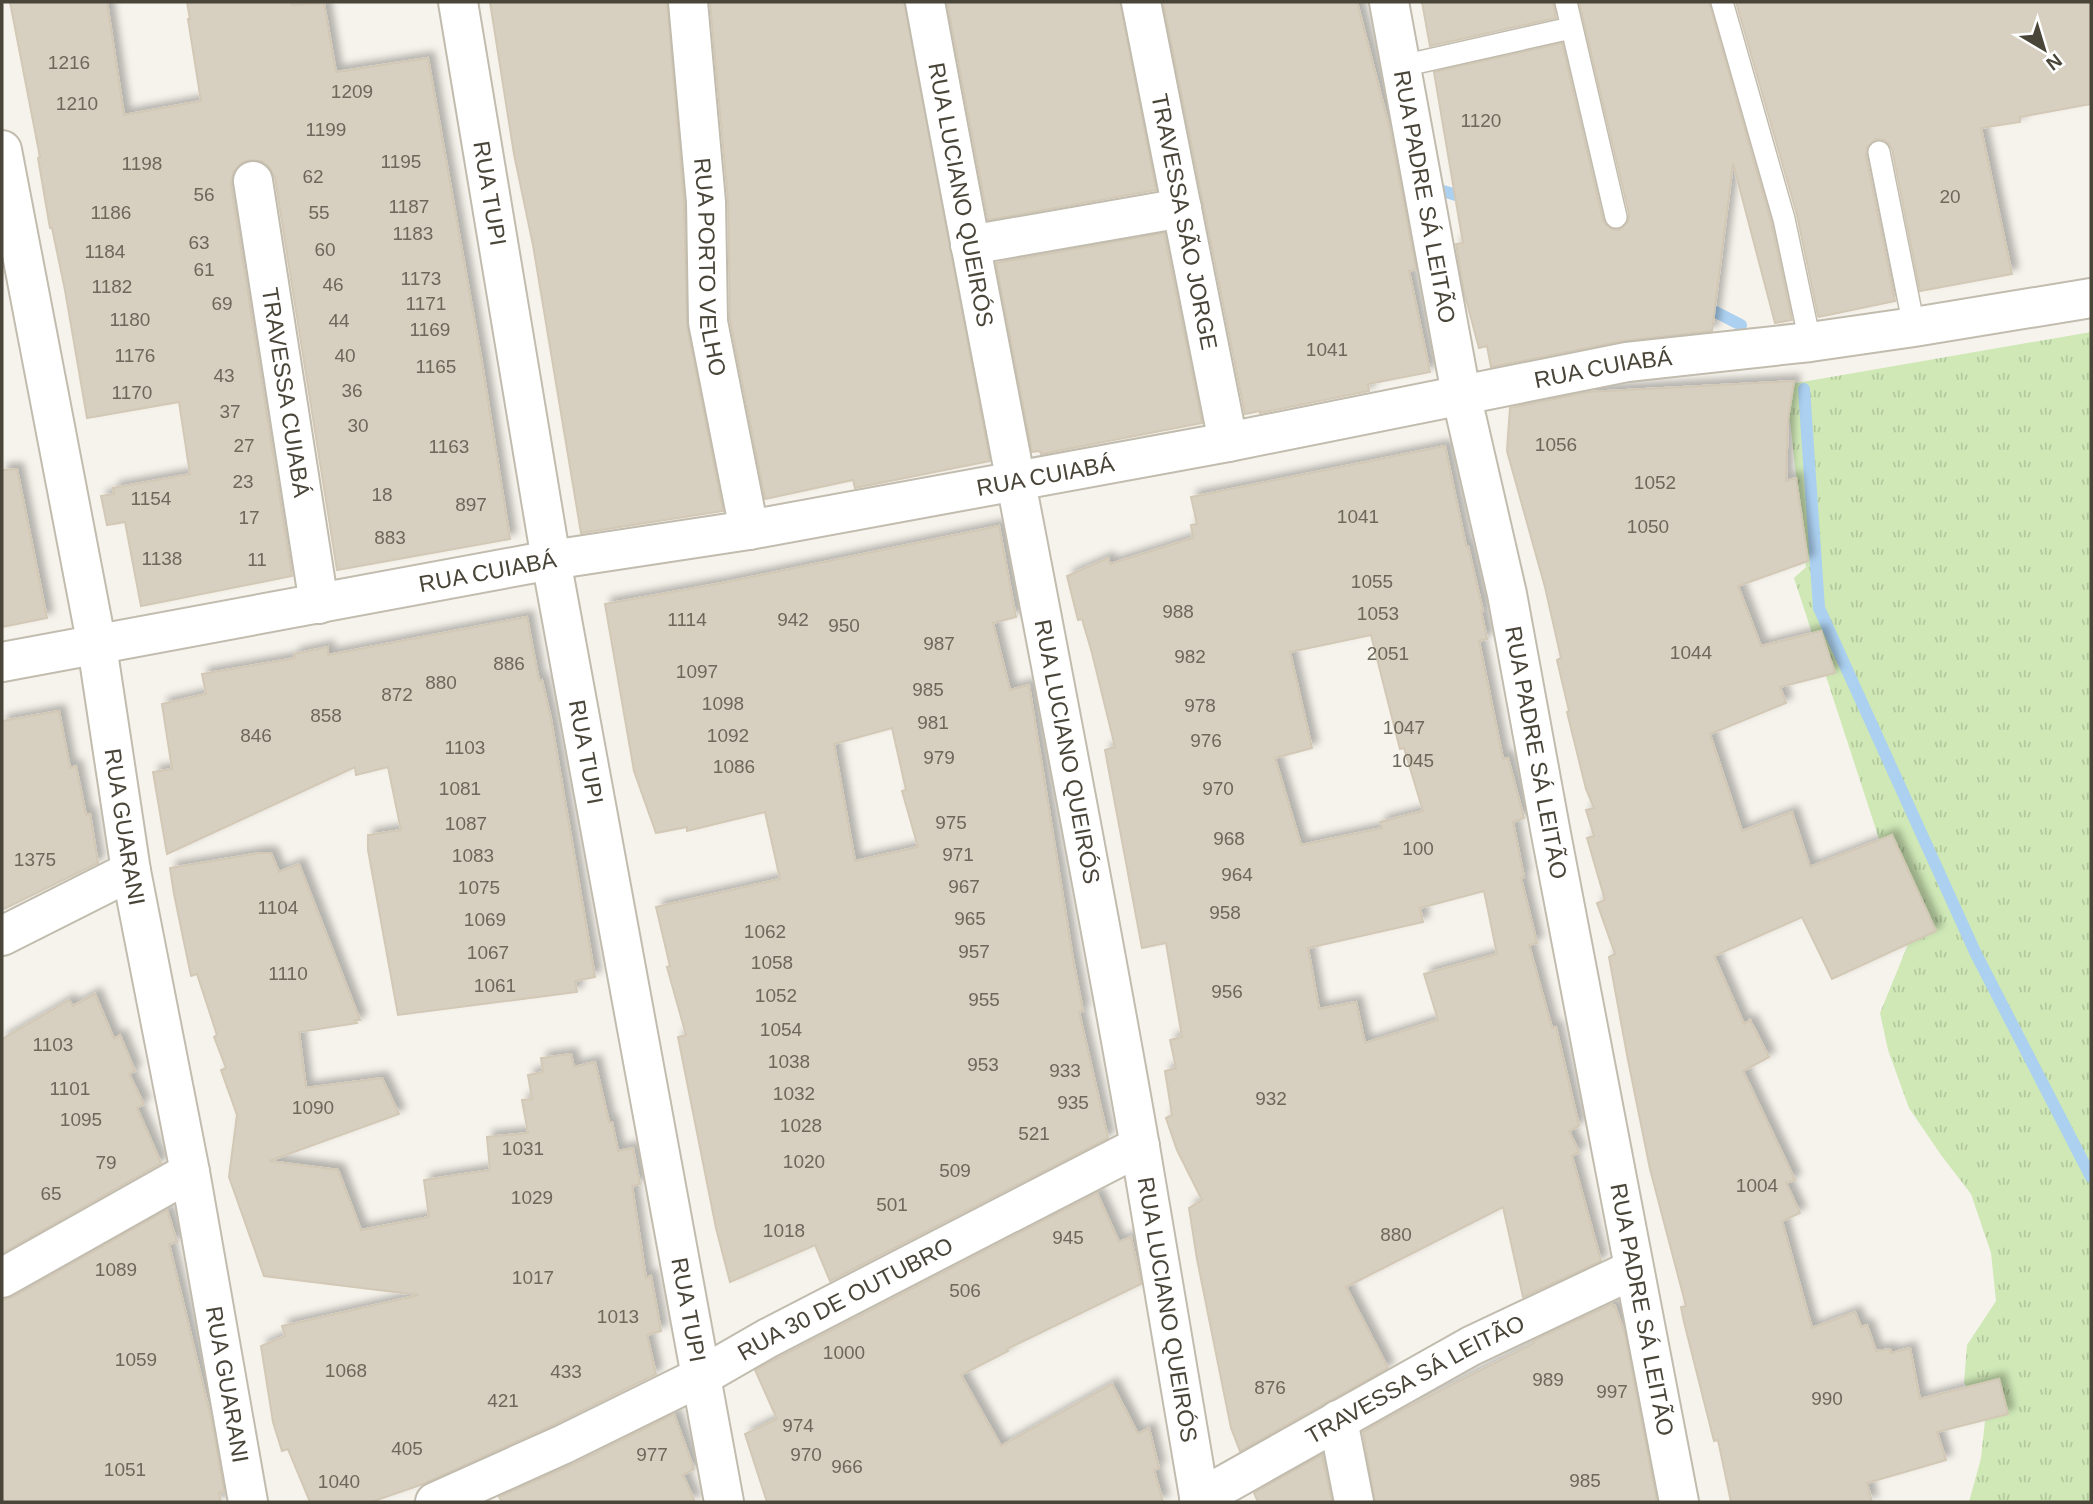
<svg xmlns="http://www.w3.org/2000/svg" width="2093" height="1504" viewBox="0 0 2093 1504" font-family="Arial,sans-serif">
<defs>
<pattern id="grass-tufts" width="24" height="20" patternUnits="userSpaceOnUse" patternTransform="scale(1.75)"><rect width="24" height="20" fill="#cfe8b6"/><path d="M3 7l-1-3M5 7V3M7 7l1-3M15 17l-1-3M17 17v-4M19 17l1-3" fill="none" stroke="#b3c89d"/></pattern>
<filter id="shadow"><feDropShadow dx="6" dy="-6" stdDeviation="3.5" flood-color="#0004"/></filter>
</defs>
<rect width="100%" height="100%" fill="#f6f3ec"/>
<polygon fill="url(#grass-tufts)" points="2091,332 2091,1502 1969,1502 1981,1458 1986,1411 1964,1383 1967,1345 1996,1301 1991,1253 1971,1194 1941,1155 1909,1108 1888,1050 1880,1013 1911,937 1794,578 1806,567 1790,421 1779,386"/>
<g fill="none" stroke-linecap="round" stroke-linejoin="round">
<g stroke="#abd0f0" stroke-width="12">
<polyline points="1443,191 1469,199"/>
<polyline points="1702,305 1741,325"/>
<polyline points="1804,389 1819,608 1976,954 2091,1177"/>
</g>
</g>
<g fill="#d7d0c1" stroke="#d2c8b5" stroke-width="2" fill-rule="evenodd" filter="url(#shadow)">
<polygon points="10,2 107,2 124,115 201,101 188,19 190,19 187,2 292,2 292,5 324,3 336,72 428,58 482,363 510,539 337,570 275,178 270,168 261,161 249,160 240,164 233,173 231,184 292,576 141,606 125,522 107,525 101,496 114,494 113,488 190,474 179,402 87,418 65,290 52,228 50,228 38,158 40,157"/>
<polygon points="490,2 667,2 684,203 687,326 723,511 581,533 533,245 514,154"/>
<polygon points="710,2 904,2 990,461 855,488 853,480 765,499 730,320 728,200"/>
<polygon points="947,2 1120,2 1156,190 988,220"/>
<polygon points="1163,2 1357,2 1390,130 1416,269 1409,271 1430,372 1368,384 1369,391 1260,413 1260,411 1245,414"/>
<polygon points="1422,2 1553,2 1556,18 1430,46"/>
<polygon points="1579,2 1709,2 1771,222 1792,320 1775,323 1733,163 1712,331 1623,341 1491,367 1487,346 1479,348 1464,292 1456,244 1463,243 1434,72 1562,43 1603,220 1606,225 1612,229 1620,230 1628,221 1629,214"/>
<polygon points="1736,2 2091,2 2091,104 2020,117 2020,122 1981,128 2012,274 1920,291 1892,149 1889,144 1884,140 1876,139 1867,147 1866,155 1895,301 1819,317 1818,316 1797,215"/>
<polygon points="1164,233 1202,423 1041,454 1040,451 1032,452 996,263"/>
<polygon points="1794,381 1788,419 1786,481 1796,478 1808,561 1738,586 1761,646 1821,631 1835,673 1780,687 1786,703 1710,734 1742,831 1792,812 1810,867 1892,835 1936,931 1832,979 1802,917 1714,956 1744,1024 1750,1020 1769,1057 1743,1071 1795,1180 1786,1183 1800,1213 1782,1221 1812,1328 1855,1312 1861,1327 1867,1325 1876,1351 1890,1349 1891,1353 1910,1348 1920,1399 1999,1379 2008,1414 1937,1432 1946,1460 1867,1483 1872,1502 1731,1502 1718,1440 1714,1441 1684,1322 1681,1307 1686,1306 1650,1169 1628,1060 1609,957 1615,954 1597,903 1605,900 1587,838 1594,836 1586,810 1594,808 1586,789 1567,712 1569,711 1557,660 1561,658 1545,587 1507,451 1510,408 1588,392"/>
<path d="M1445 446 1466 546H1468L1483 611H1481L1487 639 1479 641 1503 759 1508 758 1524 818 1513 822 1524 877 1521 878 1537 943 1529 945 1552 1028 1556 1027 1579 1126 1569 1131 1579 1152 1572 1156 1601 1261 1523 1297 1503 1207 1346 1287 1388 1368 1240 1451 1231 1428 1197 1259 1189 1208 1202 1200 1177 1150 1166 1118 1172 1115 1165 1071 1176 1068 1170 1040 1182 1037 1166 943 1142 948 1105 750 1115 747 1092 653 1082 619 1078 620 1067 576 1108 558 1110 564 1193 538 1191 525 1197 524 1191 497ZM1371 635 1400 749 1404 748 1423 811 1380 822 1382 828 1301 845 1275 758 1312 748 1290 652ZM1484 891 1497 954 1424 974 1438 1020 1365 1043 1356 1002 1319 1009 1308 948 1423 922 1420 908Z"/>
<polygon points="17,469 47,618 2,627 2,470"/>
<path d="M999 526 1016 617 993 623 1010 690 1029 685 1073 959 1083 1011 1079 1012 1108 1138 830 1281 815 1245 730 1282 716 1228 678 1037 686 1035 667 967 670 966 656 907 780 879 765 812 687 831V827L656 833 634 771 605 604 722 583ZM892 728 906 790 902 791 918 847 855 861 834 744Z"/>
<polygon points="527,617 539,681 542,680 551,719 595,977 575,981 577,992 398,1015 368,850 368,835 401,830 388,767 356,775 355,767 167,854 153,772 172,769 162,704 206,694 202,674 295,658 294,654 328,647 328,655"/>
<polygon points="59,711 70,768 76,766 86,815 90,814 98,863 2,910 2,721"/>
<polygon points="260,853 271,853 279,872 299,864 360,1020 355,1020 357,1023 299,1032 306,1088 382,1078 399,1114 269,1161 338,1170 361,1230 429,1217 424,1180 490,1170 487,1137 528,1133 522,1100 532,1099 528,1075 543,1072 541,1058 571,1054 574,1067 595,1062 609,1122 612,1122 618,1151 633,1148 640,1184 632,1186 646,1278 651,1276 661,1331 647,1335 656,1374 555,1424 423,1484 371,1502 310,1502 288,1449 282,1451 273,1422 261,1346 285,1336 282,1326 419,1295 264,1276 229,1177 237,1115 221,1070 226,1068 214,1037 217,1035 197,974 191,976 174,894 170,868"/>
<polygon points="95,994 114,1039 120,1035 135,1071 129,1074 144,1104 137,1108 161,1163 2,1253 2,1039 69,1000 73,1006"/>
<polygon points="1097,1193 1119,1242 1131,1237 1141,1284 1007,1349 1008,1351 961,1375 1001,1446 1112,1384 1138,1434 1149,1428 1159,1468 1154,1470 1163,1502 767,1502 745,1434 777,1419 755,1370"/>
<polygon points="167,1210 177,1242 169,1244 212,1422 224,1491 219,1493 221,1502 2,1502 2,1300 13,1297"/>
<polygon points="1612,1304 1613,1307 1615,1306 1625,1334 1657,1502 1375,1502 1363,1432 1408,1407 1534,1343 1533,1341"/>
<polygon points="674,1414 694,1469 683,1475 695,1502 502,1502 499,1497 574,1464"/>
<polygon points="1322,1455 1332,1502 1258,1502 1254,1493"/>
</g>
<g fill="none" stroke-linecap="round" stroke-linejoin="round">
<defs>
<g id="service">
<polyline points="1566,2 1616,217"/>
<polyline points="1722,2 1784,219 1810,342"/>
<polyline points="1402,66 1571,28"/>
<polyline points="1879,152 1914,327"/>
</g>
<g id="minor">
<path id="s1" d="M458 2 551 560 724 1502"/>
<path id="s2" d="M688 2 706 202 708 322 749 530"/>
<path id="s3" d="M925 2C995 384 1073 764 1140 1147 1161 1265 1179 1384 1200 1502"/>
<path id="s4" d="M1141 2 1228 442"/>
<path id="s5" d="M1389 2 1461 394 1507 594 1551 834 1679 1502"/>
<path id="s6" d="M2 150 97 646 131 871 190 1172 248 1502"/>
<path id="s7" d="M253 181 319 604"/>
<polyline points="970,245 1182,208"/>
<path id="s8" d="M2 662 551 560 749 530 1228 442 1627 362 1810 342 1914 327 2091 298"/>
<polyline points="2,936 131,871"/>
<polyline points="2,1278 190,1172"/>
<polyline points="1338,1420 1354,1502"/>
<path id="s9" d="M1199 1499 1471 1346 1634 1269"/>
<path id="s10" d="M435 1502 564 1444 702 1376 768 1338 1140 1146"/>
</g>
</defs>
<use href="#service" stroke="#c1bcae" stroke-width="24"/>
<use href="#minor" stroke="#c1bcae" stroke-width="42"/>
<use href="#service" stroke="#fff" stroke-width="21"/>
<use href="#minor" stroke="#fff" stroke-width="38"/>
</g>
<g text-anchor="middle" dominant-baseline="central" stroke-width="5" stroke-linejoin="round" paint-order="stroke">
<g font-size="19" fill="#6d685b">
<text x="69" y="62">1216</text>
<text x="352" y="91">1209</text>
<text x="77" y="103">1210</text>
<text x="1481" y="120">1120</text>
<text x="326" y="129">1199</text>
<text x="401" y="161">1195</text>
<text x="142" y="163">1198</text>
<text x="313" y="176">62</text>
<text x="204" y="194">56</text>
<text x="1950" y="196">20</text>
<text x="409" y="206">1187</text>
<text x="111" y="212">1186</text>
<text x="319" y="212">55</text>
<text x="413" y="233">1183</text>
<text x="199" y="242">63</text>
<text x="325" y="249">60</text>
<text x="105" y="251">1184</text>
<text x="204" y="269">61</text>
<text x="421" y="278">1173</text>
<text x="333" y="284">46</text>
<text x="112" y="286">1182</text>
<text x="222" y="303">69</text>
<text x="426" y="303">1171</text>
<text x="130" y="319">1180</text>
<text x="339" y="320">44</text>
<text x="430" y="329">1169</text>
<text x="1327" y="349">1041</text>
<text x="135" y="355">1176</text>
<text x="345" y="355">40</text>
<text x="436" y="366">1165</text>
<text x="224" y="375">43</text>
<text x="352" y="390">36</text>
<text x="132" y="392">1170</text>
<text x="230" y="411">37</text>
<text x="358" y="425">30</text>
<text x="1556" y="444">1056</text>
<text x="244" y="445">27</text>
<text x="449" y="446">1163</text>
<text x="243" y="481">23</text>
<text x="1655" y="482">1052</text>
<text x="382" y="494">18</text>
<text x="151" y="498">1154</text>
<text x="471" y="504">897</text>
<text x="1358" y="516">1041</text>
<text x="249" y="517">17</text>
<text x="1648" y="526">1050</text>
<text x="390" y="537">883</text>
<text x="162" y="558">1138</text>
<text x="257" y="559">11</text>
<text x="1372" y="581">1055</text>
<text x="1178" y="611">988</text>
<text x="1378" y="613">1053</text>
<text x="687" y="619">1114</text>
<text x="793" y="619">942</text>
<text x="844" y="625">950</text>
<text x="939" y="643">987</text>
<text x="1691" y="652">1044</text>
<text x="1388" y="653">2051</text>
<text x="1190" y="656">982</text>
<text x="509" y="663">886</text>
<text x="697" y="671">1097</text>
<text x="441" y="682">880</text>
<text x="928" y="689">985</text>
<text x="397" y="694">872</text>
<text x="723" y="703">1098</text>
<text x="1200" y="705">978</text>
<text x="326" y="715">858</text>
<text x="933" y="722">981</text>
<text x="1404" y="727">1047</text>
<text x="256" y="735">846</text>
<text x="728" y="735">1092</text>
<text x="1206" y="740">976</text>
<text x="465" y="747">1103</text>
<text x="939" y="757">979</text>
<text x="1413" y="760">1045</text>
<text x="734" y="766">1086</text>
<text x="460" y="788">1081</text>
<text x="1218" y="788">970</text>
<text x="951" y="822">975</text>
<text x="466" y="823">1087</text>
<text x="1229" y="838">968</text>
<text x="1418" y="848">100</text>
<text x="958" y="854">971</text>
<text x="473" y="855">1083</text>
<text x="35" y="859">1375</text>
<text x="1237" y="874">964</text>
<text x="964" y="886">967</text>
<text x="479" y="887">1075</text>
<text x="278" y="907">1104</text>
<text x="1225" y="912">958</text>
<text x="970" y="918">965</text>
<text x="485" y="919">1069</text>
<text x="765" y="931">1062</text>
<text x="974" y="951">957</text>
<text x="488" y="952">1067</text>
<text x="772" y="962">1058</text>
<text x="288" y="973">1110</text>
<text x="495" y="985">1061</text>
<text x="1227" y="991">956</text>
<text x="776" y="995">1052</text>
<text x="984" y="999">955</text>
<text x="781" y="1029">1054</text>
<text x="53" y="1044">1103</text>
<text x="789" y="1061">1038</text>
<text x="983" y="1064">953</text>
<text x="1065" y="1070">933</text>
<text x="70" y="1088">1101</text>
<text x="794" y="1093">1032</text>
<text x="1271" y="1098">932</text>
<text x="1073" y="1102">935</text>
<text x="313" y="1107">1090</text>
<text x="81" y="1119">1095</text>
<text x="801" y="1125">1028</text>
<text x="1034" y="1133">521</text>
<text x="523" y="1148">1031</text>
<text x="804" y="1161">1020</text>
<text x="106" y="1162">79</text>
<text x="955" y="1170">509</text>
<text x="1757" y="1185">1004</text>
<text x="51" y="1193">65</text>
<text x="532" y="1197">1029</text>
<text x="892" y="1204">501</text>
<text x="784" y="1230">1018</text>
<text x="1396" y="1234">880</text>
<text x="1068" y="1237">945</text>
<text x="116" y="1269">1089</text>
<text x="533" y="1277">1017</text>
<text x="965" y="1290">506</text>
<text x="618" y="1316">1013</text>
<text x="844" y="1352">1000</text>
<text x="136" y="1359">1059</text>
<text x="346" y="1370">1068</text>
<text x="566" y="1371">433</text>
<text x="1548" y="1379">989</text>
<text x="1270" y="1387">876</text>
<text x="1612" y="1391">997</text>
<text x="1827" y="1398">990</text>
<text x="503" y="1400">421</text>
<text x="798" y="1425">974</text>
<text x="407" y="1448">405</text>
<text x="652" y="1454">977</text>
<text x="806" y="1454">970</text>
<text x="847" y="1466">966</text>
<text x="125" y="1469">1051</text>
<text x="1585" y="1480">985</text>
<text x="339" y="1481">1040</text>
</g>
<g font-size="23" fill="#4a4539" stroke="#fff">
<text stroke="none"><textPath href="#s1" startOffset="194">RUA TUPI</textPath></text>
<text stroke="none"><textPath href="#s3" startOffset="196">RUA LUCIANO QUEIRÓS</textPath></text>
<text stroke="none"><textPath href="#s5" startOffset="198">RUA PADRE SÁ LEITÃO</textPath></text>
<text stroke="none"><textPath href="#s4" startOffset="224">TRAVESSA SÃO JORGE</textPath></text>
<text stroke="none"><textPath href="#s2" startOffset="266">RUA PORTO VELHO</textPath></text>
<text stroke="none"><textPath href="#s8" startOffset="1628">RUA CUIABÁ</textPath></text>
<text stroke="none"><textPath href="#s7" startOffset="214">TRAVESSA CUIABÁ</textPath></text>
<text stroke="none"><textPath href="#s8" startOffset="1060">RUA CUIABÁ</textPath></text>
<text stroke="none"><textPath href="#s8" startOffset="494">RUA CUIABÁ</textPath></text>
<text stroke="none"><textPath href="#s3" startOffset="763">RUA LUCIANO QUEIRÓS</textPath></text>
<text stroke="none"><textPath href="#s5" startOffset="765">RUA PADRE SÁ LEITÃO</textPath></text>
<text stroke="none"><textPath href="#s1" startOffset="761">RUA TUPI</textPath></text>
<text stroke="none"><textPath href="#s6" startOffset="688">RUA GUARANI</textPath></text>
<text stroke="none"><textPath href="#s10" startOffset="458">RUA 30 DE OUTUBRO</textPath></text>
<text stroke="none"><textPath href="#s3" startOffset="1330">RUA LUCIANO QUEIRÓS</textPath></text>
<text stroke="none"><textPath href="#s5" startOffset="1332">RUA PADRE SÁ LEITÃO</textPath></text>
<text stroke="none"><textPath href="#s1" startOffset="1328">RUA TUPI</textPath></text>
<text stroke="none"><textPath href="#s9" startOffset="247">TRAVESSA SÁ LEITÃO</textPath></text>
<text stroke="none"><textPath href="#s6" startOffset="1255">RUA GUARANI</textPath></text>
</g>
</g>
<rect width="2093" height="1504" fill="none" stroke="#4a4539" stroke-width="7"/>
<g transform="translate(2044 49) rotate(142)" stroke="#ffffff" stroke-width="5" paint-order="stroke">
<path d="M0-5L12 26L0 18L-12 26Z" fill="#4a4539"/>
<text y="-10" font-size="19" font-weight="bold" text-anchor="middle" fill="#4a4539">N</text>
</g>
</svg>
